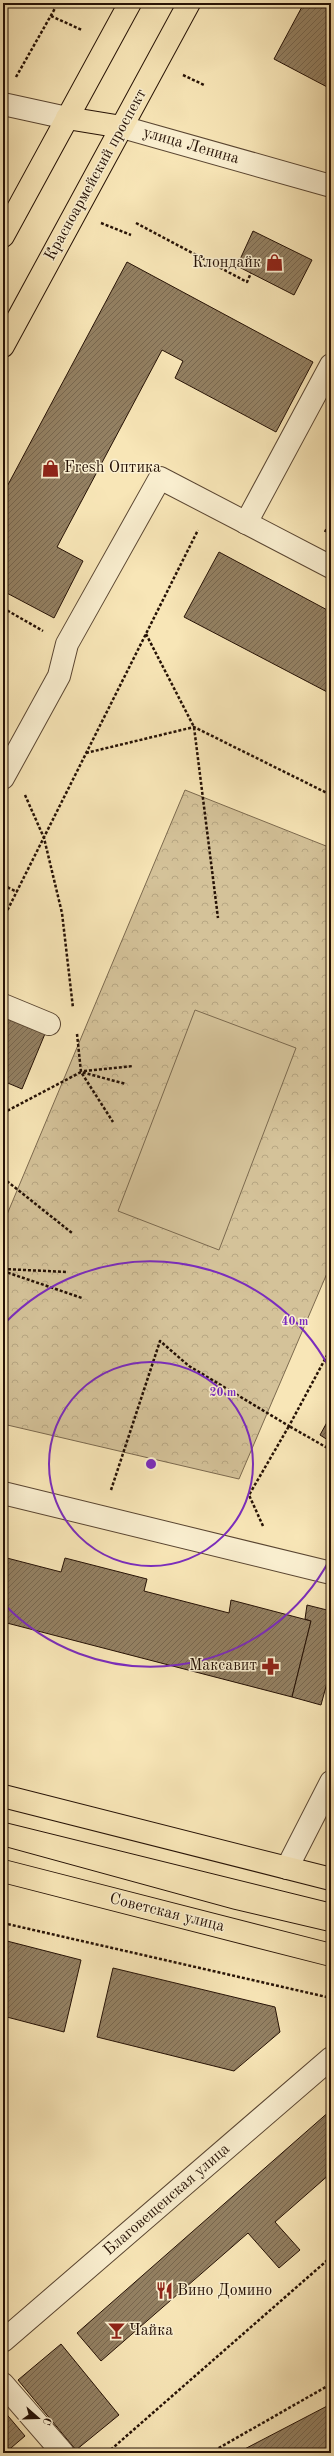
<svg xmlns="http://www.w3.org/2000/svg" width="334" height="2456" viewBox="0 0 334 2456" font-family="'Old Standard TT',serif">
<defs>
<pattern id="park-crowns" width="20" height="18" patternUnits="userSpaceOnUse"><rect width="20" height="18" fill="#d4c299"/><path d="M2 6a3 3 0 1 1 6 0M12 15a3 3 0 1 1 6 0" fill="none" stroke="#b6a682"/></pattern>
<pattern id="building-hatch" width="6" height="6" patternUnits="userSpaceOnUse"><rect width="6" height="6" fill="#938062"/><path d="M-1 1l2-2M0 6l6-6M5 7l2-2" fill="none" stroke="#78674f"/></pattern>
</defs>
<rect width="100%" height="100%" fill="#f8e6b7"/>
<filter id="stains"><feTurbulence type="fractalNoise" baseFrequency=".005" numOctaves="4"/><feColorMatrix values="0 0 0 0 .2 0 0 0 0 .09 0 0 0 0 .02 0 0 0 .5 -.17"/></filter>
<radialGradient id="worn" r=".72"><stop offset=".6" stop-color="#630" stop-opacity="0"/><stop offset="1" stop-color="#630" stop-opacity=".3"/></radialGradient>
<polygon fill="url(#park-crowns)" stroke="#7c6a4f" points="185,790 331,848 331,1264 239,1479 3,1424 3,1224"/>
<polygon fill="#d4c299" stroke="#7c6a4f" points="195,1010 296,1048 219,1250 118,1211"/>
<g fill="url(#building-hatch)" stroke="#251105">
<polygon points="304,3 331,3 331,89 274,59"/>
<polygon points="253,231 312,260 294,295 237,266"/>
<polygon points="127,262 313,362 276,432 175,378 183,361 162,350 57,547 83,561 54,618 3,591 3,494"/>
<polygon points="219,552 331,612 331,694 184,617"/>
<polygon points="3,1011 47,1029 22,1089 3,1081"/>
<polygon points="331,1415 331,1442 320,1435"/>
<polygon points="3,1557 61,1572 65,1558 147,1579 144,1591 229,1613 231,1600 311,1621 292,1697 3,1622"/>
<polygon points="307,1605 331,1611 331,1668 321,1705 292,1697 311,1621 305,1619"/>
<polygon points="3,1940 81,1960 64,2032 3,2016"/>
<polygon points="113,1968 275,2007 280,2032 234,2071 97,2037"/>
<polygon points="331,2110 331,2173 275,2222 300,2250 279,2268 248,2233 101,2361 77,2333"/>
<polygon points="61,2344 119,2415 76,2450 18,2380"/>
<polygon points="331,2404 331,2453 237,2453"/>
<polygon points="3,2410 25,2436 5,2453 3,2453"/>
</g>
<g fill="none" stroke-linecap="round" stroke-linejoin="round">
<defs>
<g id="minor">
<polyline points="3,104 67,118"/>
<polyline points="122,127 331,186"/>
<polyline points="246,523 331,365"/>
<polyline points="3,778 59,676 67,644 160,478 331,567"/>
<polyline points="3,1005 49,1024"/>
<polyline points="3,1493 331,1573"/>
<polyline points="287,1868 331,1782"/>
<polyline points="3,2341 331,2058"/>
<polyline points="3,2384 63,2453"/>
</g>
<g id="major">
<polyline points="67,118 122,127"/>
<polyline points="3,236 130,3"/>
<polyline points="3,346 189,3"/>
<polyline points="3,1796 331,1879"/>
<polyline points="3,1871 331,1955"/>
</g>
</defs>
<use href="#minor" stroke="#5a4632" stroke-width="24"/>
<use href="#major" stroke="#251105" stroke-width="24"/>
<g stroke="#251105" stroke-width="2.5" stroke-dasharray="3 2" stroke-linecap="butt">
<polyline points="51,16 82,30"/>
<polyline points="183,75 204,85"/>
<polyline points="16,77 58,3"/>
<polyline points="101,223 131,235"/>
<polyline points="136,223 247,282 251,273"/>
<polyline points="325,532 331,520"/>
<polyline points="3,608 43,631"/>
<polyline points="146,634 194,727 218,918"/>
<polyline points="86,753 194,727 331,795"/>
<polyline points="25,795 44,838 62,913 73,1008"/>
<polyline points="3,885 17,892"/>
<polyline points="3,919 198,530"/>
<polyline points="77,1034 81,1072 126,1084"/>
<polyline points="84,1071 133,1066"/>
<polyline points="3,1113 81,1072 113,1122"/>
<polyline points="3,1178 72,1233"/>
<polyline points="3,1269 68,1272"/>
<polyline points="3,1271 82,1298"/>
<polyline points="111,1490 160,1341 189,1366 289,1426 331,1348"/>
<polyline points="263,1526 249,1495 289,1426 331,1450"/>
<polyline points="3,1923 331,1998"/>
<polyline points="107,2453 331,2257"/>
<polyline points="210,2453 331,2384"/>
</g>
<use href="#minor" stroke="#faefd0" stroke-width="22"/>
<use href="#major" stroke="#f8e6b7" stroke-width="22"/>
<g stroke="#251105" stroke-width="1">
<polyline points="3,1822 331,1903"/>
<polyline points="3,1846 233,1909 331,1932"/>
</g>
</g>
<g fill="none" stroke="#7b2cbf" stroke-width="2">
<circle cx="151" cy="1464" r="102"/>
<path d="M330 1559A203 203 0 0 1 4 1604M4 1324A203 203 0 0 1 330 1369"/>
</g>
<defs>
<symbol id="shop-bare" viewBox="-9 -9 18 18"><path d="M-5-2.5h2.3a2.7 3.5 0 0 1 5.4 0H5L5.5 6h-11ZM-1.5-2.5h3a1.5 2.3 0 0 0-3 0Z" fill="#8f2418" stroke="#faefd0" stroke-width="2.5" paint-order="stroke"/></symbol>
<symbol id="pharmacy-bare" viewBox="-9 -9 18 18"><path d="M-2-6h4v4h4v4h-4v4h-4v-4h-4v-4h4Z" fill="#8f2418" stroke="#faefd0" stroke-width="2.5" paint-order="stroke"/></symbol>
<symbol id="restaurant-bare" viewBox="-9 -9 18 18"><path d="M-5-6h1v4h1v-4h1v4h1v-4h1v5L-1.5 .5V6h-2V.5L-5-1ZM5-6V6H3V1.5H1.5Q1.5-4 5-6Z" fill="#8f2418" stroke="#faefd0" stroke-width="2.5" paint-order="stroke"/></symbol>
<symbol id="bar-bare" viewBox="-9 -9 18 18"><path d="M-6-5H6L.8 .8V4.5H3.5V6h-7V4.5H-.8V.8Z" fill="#8f2418" stroke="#faefd0" stroke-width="2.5" paint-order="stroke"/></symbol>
</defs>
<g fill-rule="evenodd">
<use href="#shop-bare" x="262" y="250" width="25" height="25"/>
<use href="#shop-bare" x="38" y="456" width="25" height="25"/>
<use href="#pharmacy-bare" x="258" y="1654" width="25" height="25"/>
<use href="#restaurant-bare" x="152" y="2278" width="25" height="25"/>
<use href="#bar-bare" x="104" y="2318" width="25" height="25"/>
</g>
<g text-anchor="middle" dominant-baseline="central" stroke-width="3" stroke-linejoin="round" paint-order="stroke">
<g font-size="16" fill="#251105" stroke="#faefd0">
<text transform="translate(191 146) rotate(16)">улица Ленина</text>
<text transform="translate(96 175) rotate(-61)">Красноармейский проспект</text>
<text transform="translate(167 1913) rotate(14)">Советская улица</text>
<text transform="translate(167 2200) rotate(-41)">Благовещенская улица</text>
</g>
<g font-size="16" fill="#251105" stroke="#faefd0" text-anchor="start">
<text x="261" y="263" text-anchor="end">Клондайк</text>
<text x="64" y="468">Fresh Оптика</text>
<text x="257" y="1666" text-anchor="end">Максавит</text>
<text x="177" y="2291">Вино Домино</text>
<text x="129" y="2331">Чайка</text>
</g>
</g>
<circle cx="151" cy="1464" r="6" fill="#7b2cbf" stroke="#faefd0" stroke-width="2"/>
<g font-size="12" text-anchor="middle" font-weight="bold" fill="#7b2cbf" stroke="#faefd0" stroke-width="3" stroke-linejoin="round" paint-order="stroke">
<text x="295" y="1325">40 m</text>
<text x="223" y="1396">20 m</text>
</g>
<rect width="334" height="2456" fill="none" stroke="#f8e6b7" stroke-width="16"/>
<rect x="4" y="4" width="326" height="2448" fill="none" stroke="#251105" stroke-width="2"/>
<rect x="8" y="8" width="318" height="2440" fill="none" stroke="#251105"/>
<g transform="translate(38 2418) rotate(110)" stroke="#faefd0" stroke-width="3" paint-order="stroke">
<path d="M0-3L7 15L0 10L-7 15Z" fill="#251105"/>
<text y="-6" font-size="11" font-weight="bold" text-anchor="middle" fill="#251105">С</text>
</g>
<rect width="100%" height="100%" filter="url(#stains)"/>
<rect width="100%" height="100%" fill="url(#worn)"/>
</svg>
